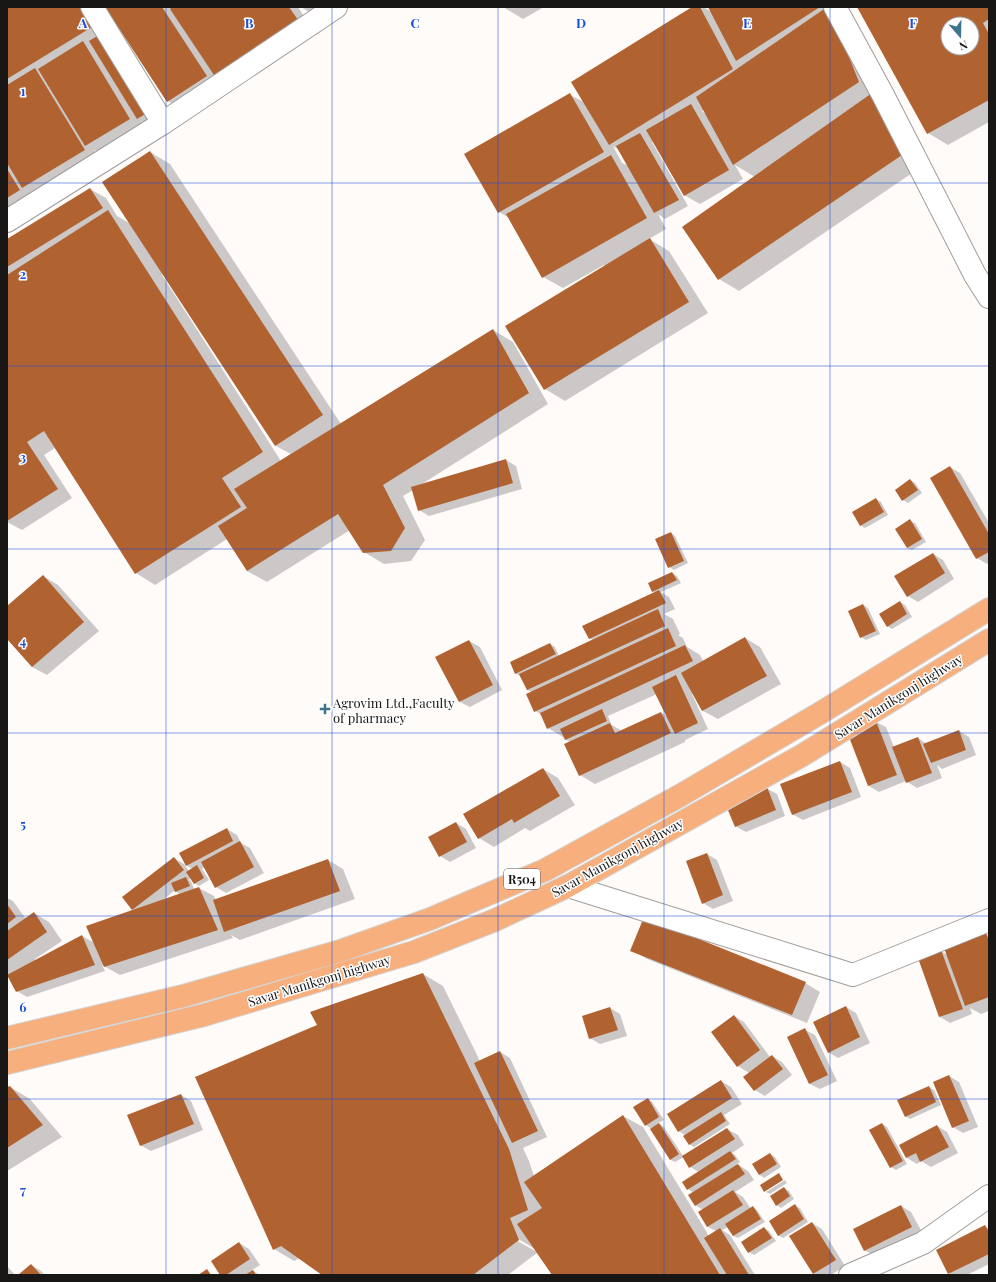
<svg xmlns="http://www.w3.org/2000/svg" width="996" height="1282" viewBox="0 0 996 1282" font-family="'Playfair Display',serif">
<rect width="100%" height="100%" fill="#fefbf9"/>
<g fill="#0003" fill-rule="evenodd">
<polygon points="7,7 92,7 156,119 147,125 141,121 145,128 101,154 94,150 99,159 7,223"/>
<polygon points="106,7 298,7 312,29 183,110 168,101"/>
<polygon points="301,7 317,7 309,12"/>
<polygon points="503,7 544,7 523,19"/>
<path d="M694 7H703L712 12 709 7H836L921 167 739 291 719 279 755 177 735 165 743 179 700 204 684 195 653 141 652 142 688 206 665 219 658 214 666 229 649 239 669 251 708 313 565 401 545 389 605 266 604 265 563 288 543 277 509 218 499 212 570 95 584 102ZM704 110 707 115 702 111ZM613 146 619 150 629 166 622 163Z"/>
<path d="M858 7H989V122L948 145 928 133ZM948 24H972V48H948Z"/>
<path d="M150 152 170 164 341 424 493 330 513 342 548 404 422 484 506 460 516 466 522 489 429 516 419 510 413 490 403 496 425 540 411 561 384 564 364 552 350 530 267 582 247 571 227 539 155 585 136 573 55 448 44 455 72 498 22 530 7 522V240L90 189 106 198 117 216 131 224ZM163 274 276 446 291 454 281 461 162 275Z"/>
<polygon points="950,467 960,473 989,523 989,563 987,564 977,558"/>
<polygon points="910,480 915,483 922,493 908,503 903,500"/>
<polygon points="876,499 881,502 888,515 865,528 860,525"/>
<polygon points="910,521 915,523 926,542 912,550 907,548"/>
<polygon points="671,533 675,536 688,563 674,570 669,567"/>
<polygon points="933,554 943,560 954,579 918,602 908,596"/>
<path d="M672 573 677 576 681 583 661 592 669 597 675 609 664 614 673 619 680 634 678 635 683 638 687 647 700 655 703 661 745 638 760 647 781 684 718 719 703 711 693 693 692 694 708 729 685 740V742L595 784 580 775 571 742 566 740 565 737H563L548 728 542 715 535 711 532 692 527 690 520 676 515 673 550 644 555 647 559 656 593 640 589 638 655 593 653 591ZM657 694 668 717 661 713 622 731 610 724H611L608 716Z"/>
<polygon points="43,576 58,585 99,631 47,675 32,667 7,638 7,607"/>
<polygon points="900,602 905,605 912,617 892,629 887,626"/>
<polygon points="863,605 868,608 880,634 866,640 861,637"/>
<polygon points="469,641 480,647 502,690 470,707 460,702 437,658"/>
<polygon points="876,722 886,727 894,747 918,738 927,744 959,731 969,737 976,755 942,769 937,765 942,778 917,788 906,781 879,792 869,786"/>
<polygon points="840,762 850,768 861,797 803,820 792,814"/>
<polygon points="543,769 558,778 575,805 530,831 525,828 494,847 479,838"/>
<polygon points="766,788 777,794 785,816 746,832 735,826"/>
<polygon points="456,823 466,829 476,848 450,862 440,856"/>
<path d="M227 829 237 835 241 843 250 848 264 873 226 893 216 887 205 867 202 869 209 880 199 886 194 883 191 878 189 880 191 881 194 889 199 888 214 896 216 900 328 860 343 869 355 899 240 940 231 935 233 938 120 975 102 965 105 971 27 997 17 991 9 977 7 978V898L13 901 26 919 34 913 49 922 62 941 35 959V961L82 936 95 943 134 910 133 909 174 858 184 864 189 871 193 869 187 866ZM174 891 180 894 163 900Z"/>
<polygon points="707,854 717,860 733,901 713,909 703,903 687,862"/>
<polygon points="986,934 989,936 989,1011 981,1014 970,1008 972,1014 950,1023 940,1017 919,959 941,951 947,955"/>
<polygon points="632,950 805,983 820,992 807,1023 647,959"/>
<path d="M423 974 443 986 480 1061 500 1052 510 1058 547 1137 523 1148 529 1161 534 1176 623 1116 643 1127 709 1236 716 1231 708 1227 699 1212 703 1210 695 1205 694 1193 688 1189 699 1172 690 1167 684 1157 675 1162 671 1160 651 1129H652L646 1125 648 1099 652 1102 664 1120 658 1123 664 1127 683 1156 727 1129 738 1135 744 1145 732 1153 735 1155 740 1162 737 1164 748 1171 754 1180 735 1192 743 1197 751 1209 753 1207 757 1210 765 1222 738 1238 733 1236 728 1227 722 1230 730 1235 755 1275H553L538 1252 508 1275H324L300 1258 294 1261 274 1249 318 1026ZM515 1237 535 1249V1251L514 1239Z"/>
<polygon points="846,1007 856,1013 870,1043 838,1058 828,1052"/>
<polygon points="610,1008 620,1014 627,1036 600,1044 590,1038"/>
<polygon points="734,1016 744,1022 770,1057 772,1056 782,1062 792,1075 765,1096 755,1090 749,1073 738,1066 712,1032"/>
<polygon points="805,1030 815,1035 837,1081 820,1089 810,1084 788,1038"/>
<polygon points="949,1076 959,1082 978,1127 963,1133 953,1127"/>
<polygon points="721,1081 731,1087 742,1104 724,1115 730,1124 694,1147 689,1144 686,1136 679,1131"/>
<polygon points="10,1087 30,1099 62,1137 7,1171 7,1088"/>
<polygon points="929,1087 934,1090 941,1105 910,1119 905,1116"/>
<polygon points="181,1095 191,1101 203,1130 151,1151 140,1145"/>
<polygon points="882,1124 887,1127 907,1164 896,1170 891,1167"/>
<polygon points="937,1126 947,1132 958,1153 931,1167 921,1161 917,1164 907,1158 900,1146"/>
<polygon points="770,1154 775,1157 781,1167 764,1178 760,1175 753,1164"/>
<polygon points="785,1180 787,1183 770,1194 766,1192"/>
<polygon points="784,1188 789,1191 794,1199 781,1208 777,1205"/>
<polygon points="795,1206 800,1208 808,1222 783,1238 778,1235"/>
<polygon points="901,1206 911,1212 922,1232 875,1256 864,1250"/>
<polygon points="812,1223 822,1229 845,1266 831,1275 817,1275 814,1273"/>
<polygon points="985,1227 989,1229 989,1264 967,1275 952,1275 949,1273"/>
<polygon points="764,1228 769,1231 776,1241 754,1255 749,1252 742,1242"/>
<polygon points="239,1243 249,1249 260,1265 252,1270 260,1275 221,1275"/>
<polygon points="31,1265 41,1271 45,1275 20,1275"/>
<polygon points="7,1266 15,1275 7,1275"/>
</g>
<g fill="#b16231" fill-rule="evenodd">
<polygon points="7,7 80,7 92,27 7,79"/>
<polygon points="105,7 162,7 207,76 167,102"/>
<polygon points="173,7 289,7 298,20 214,75 170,9"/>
<polygon points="692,7 700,7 733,69 609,145 571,82"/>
<polygon points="708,7 820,7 736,61"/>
<polygon points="827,7 829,7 859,82 733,165 696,97"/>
<path d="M857 7H989V19L983 23 989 34V100L927 134ZM948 24H972V48H948Z"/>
<polygon points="99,35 147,113 137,119 89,41"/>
<polygon points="83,41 130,119 85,146 38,69"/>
<polygon points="35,68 85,150 22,188 7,163 7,85"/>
<polygon points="570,93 604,152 498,213 464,154"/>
<polygon points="872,93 902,155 718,280 682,227"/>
<polygon points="691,104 729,170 684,196 646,130"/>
<polygon points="640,133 679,200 654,213 616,146"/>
<polygon points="150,151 323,415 275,446 102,182"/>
<polygon points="611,155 647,218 542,278 506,214"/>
<polygon points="7,169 20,190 7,198"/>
<polygon points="90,188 103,208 7,267 7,239"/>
<polygon points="108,210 263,452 222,478 241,507 135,574 44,431 27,442 58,489 7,521 7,275"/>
<polygon points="650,238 689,302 544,390 505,326"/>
<polygon points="493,329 529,393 383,485 405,528 391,551 363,553 338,514 247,571 218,526 247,508 234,489"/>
<polygon points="506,459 513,483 418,511 411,487"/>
<polygon points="950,466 989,534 989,552 976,559 930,478"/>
<polygon points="910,479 918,490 902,501 895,490"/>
<polygon points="876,498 884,512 860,526 852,512"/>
<polygon points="910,519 922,539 907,548 895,529"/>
<polygon points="671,532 684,561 668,568 655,539"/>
<polygon points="933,553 945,573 907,597 894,576"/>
<polygon points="672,572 677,580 652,592 648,583"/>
<polygon points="43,575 84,622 32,667 7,639 7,606"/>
<polygon points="659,590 666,603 589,639 582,626"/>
<polygon points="900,601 907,614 887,627 879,614"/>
<polygon points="863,604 876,631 860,638 848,611"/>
<polygon points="658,609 665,626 527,690 519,674"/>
<polygon points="668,628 676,646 534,712 526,694"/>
<polygon points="745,637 767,676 702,711 681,673"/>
<polygon points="469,640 493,685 459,702 435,657"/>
<polygon points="550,643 556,654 515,674 510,662"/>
<polygon points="685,645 693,661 547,729 540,713"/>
<polygon points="676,675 698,723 675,734 652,687"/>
<polygon points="602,709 607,721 565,740 560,729"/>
<polygon points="661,712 671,733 579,776 564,744 610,723 615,733"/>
<polygon points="876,721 897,775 868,786 847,732"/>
<polygon points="959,730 966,750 931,763 923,744"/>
<polygon points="918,737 932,773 906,783 892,747"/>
<polygon points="840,761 852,792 792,815 780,784"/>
<polygon points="543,768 560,796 514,823 512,819 478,839 463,814"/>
<polygon points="767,787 776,810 735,827 725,803"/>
<polygon points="456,822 467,842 439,857 428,837"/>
<polygon points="227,828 233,841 186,866 179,853"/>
<polygon points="240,841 254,867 215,888 201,862"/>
<polygon points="707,853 723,895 702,904 686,861"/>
<polygon points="174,857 184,870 132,910 122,897"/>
<polygon points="328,859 340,891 224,932 213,900"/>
<polygon points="197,865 204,878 194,884 186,872"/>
<polygon points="186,877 190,886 175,892 171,883"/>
<polygon points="199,887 218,930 104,967 86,926"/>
<polygon points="7,904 16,917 7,924"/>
<polygon points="34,912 47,932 7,960 7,931"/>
<polygon points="644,917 806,982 792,1015 630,951"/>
<polygon points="986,933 989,941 989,997 965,1006 944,948"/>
<polygon points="82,935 95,965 16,992 7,975"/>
<polygon points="941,950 963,1009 939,1017 918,958"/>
<polygon points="423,973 509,1149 528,1210 510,1218 519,1240 473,1275 322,1275 281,1246 273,1250 195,1077 317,1025 310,1012"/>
<polygon points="846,1006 860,1037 828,1053 813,1022"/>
<polygon points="610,1007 618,1030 589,1039 582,1016"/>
<polygon points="734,1015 760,1050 737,1067 711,1032"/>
<polygon points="805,1028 828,1075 809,1084 787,1037"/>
<polygon points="500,1051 538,1131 512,1143 474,1063"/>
<polygon points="772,1055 783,1069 754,1091 743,1077"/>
<polygon points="949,1075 969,1121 952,1128 933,1082"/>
<polygon points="721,1080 732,1098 678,1132 667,1114"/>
<polygon points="10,1086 43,1125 7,1148 7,1087"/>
<polygon points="929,1086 936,1102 905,1117 897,1100"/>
<polygon points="181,1094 194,1124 140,1146 127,1115"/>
<polygon points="648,1098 659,1117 645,1126 633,1107"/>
<polygon points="721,1112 726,1121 689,1145 683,1136"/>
<polygon points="623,1115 720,1275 552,1275 517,1224 542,1208 524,1182"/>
<polygon points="659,1123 679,1154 670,1160 650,1129"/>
<polygon points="882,1123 903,1161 890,1168 869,1130"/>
<polygon points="937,1125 949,1147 920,1162 916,1153 906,1158 899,1145"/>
<polygon points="727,1128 735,1139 689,1168 682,1156"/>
<polygon points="730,1151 736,1159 687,1190 682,1182"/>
<polygon points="770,1153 777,1164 759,1175 752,1164"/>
<polygon points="738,1164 745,1174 695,1206 688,1195"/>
<polygon points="779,1173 783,1180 764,1192 760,1185"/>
<polygon points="784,1187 790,1196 776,1206 770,1196"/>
<polygon points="733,1190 743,1205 707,1227 698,1212"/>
<polygon points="795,1204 804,1219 778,1236 769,1221"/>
<polygon points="901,1205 912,1227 864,1251 853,1229"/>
<polygon points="753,1206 761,1219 733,1236 725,1224"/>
<polygon points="812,1222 836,1260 813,1274 789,1236"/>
<polygon points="985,1225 989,1232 989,1254 948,1274 936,1250"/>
<polygon points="764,1227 772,1238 748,1253 741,1242"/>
<polygon points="720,1228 749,1275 727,1275 704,1238"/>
<polygon points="239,1242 250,1259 226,1275 220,1275 211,1261"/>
<polygon points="31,1264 41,1275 18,1275"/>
<polygon points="207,1269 211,1275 198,1275"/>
<polygon points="253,1270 256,1275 245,1275"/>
</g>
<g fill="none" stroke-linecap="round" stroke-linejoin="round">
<defs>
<g id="minor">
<polyline points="92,7 163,123"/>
<polyline points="835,7 883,95 975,275 989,297"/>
<polyline points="7,221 163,123 336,7"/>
<polyline points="568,886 853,975 989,920"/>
<polyline points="850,1275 923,1243 989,1196"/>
</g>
<g id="major">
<polyline points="7,1038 183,996 340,951 430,919 545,870 681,795 822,712 989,609"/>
<polyline points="7,1063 204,1015 414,952 495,920 568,886 801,756 989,640"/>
</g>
</defs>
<use href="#minor" stroke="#a09d9c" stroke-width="24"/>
<use href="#major" stroke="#d5d5d5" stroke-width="24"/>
<use href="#minor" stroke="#fff" stroke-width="22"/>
<use href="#major" stroke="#f6af7d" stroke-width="22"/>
</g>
<path fill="none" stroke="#1d4ed8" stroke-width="1" stroke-opacity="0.55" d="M166 7V1275M332 7V1275M498 7V1275M664 7V1275M830 7V1275M7 183H989M7 366H989M7 549H989M7 733H989M7 916H989M7 1099H989"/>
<path fill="#3d758f" stroke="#fff" stroke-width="1.5" d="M323 703h4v4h4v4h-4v4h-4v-4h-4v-4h4z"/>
<g text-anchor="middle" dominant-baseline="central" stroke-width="3" stroke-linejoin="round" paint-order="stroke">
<rect fill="#fff" stroke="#5d5d5c" stroke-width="1" x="504" y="869" width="36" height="20" rx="3"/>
<g font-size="12" font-weight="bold" fill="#181716">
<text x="522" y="879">R504</text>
</g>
<g font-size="13" fill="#181716" stroke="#fff">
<text transform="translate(898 696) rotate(-32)">Savar Manikgonj highway</text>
<text transform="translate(617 857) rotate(-29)">Savar Manikgonj highway</text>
<text transform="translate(319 980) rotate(-17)">Savar Manikgonj highway</text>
</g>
<g font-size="13" fill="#181716" stroke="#fff" text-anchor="start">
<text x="333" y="702">Agrovim Ltd.,Faculty<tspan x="333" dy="15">of pharmacy</tspan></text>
</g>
</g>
<g font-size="13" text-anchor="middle" font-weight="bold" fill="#1d4ed8" stroke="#fff" stroke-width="3" stroke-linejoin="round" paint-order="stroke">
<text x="83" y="28">A</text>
<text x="249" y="28">B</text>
<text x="415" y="28">C</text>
<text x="581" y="28">D</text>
<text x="747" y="28">E</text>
<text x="913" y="28">F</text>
<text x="23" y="96">1</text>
<text x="23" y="279">2</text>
<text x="23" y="462">3</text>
<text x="23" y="646">4</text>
<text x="23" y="829">5</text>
<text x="23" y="1012">6</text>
<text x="23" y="1195">7</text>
</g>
<rect width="996" height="1282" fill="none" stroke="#181716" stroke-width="16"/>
<g transform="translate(960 36) rotate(160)"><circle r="19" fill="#ffffff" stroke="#a3a2a2"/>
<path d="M0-3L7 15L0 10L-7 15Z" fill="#3d758f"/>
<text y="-6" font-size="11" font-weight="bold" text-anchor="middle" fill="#181716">N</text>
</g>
</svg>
